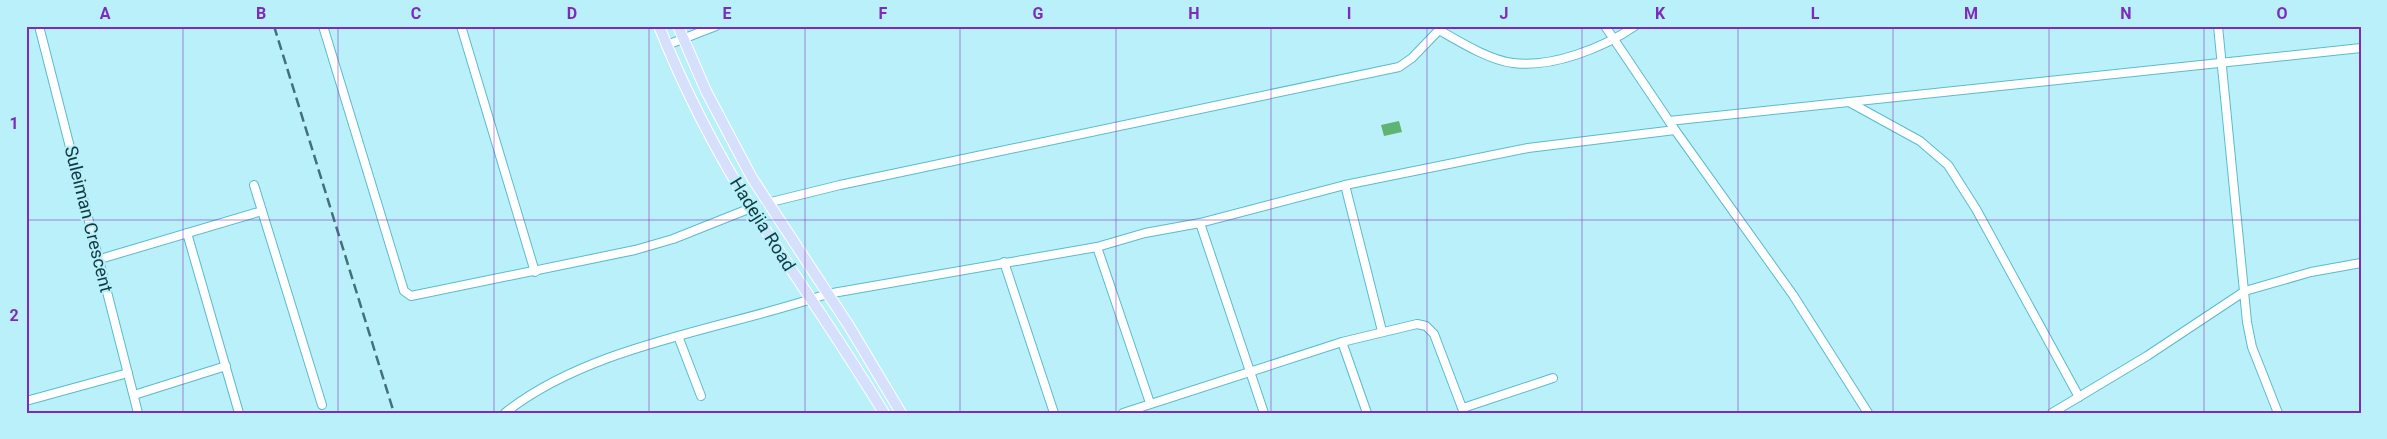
<svg xmlns="http://www.w3.org/2000/svg" width="2387" height="439" viewBox="0 0 2387 439" font-family="Roboto,sans-serif">
<rect width="100%" height="100%" fill="#baf0fa"/>
<polygon fill="#5fb373" points="1399,121 1402,132 1384,136 1381,125"/>
<g fill="none" stroke-linecap="round" stroke-linejoin="round">
<defs>
<g id="minor">
<polyline points="39,26 138,413"/>
<polyline points="323,26 404,291 411,296 635,250 673,239 751,208"/>
<polyline points="461,26 535,272"/>
<polyline points="1605,26 1675,130 1793,295 1868,413"/>
<polyline points="2218,26 2247,322 2252,347 2278,413"/>
<polyline points="667,45 716,26"/>
<polyline points="1849,102 1920,141 1948,165 1976,209 2079,397"/>
<polyline points="1669,121 2361,48"/>
<polyline points="254,185 322,405"/>
<polyline points="1345,185 1382,331"/>
<path d="M767 203 840 185 1399 67 1412 58 1439 30C1460 42 1489 60 1513 63 1552 68 1603 48 1635 26"/>
<polyline points="1200,223 1264,413"/>
<polyline points="187,233 239,413"/>
<polyline points="1097,247 1150,403"/>
<polyline points="100,259 262,211"/>
<polyline points="1004,262 1054,413"/>
<polyline points="678,336 701,396"/>
<polyline points="1342,342 1367,413"/>
<polyline points="134,395 226,366"/>
<polyline points="26,401 128,373"/>
<polyline points="1463,408 1553,378"/>
<path d="M505 413C590 345 725 329 827 294L1097 247 1145 233 1200 223 1345 185 1528 148 1675 130"/>
<polyline points="1123,413 1342,342 1417,324 1426,326 1434,334 1464,413"/>
<polyline points="2052,413 2147,356 2245,291 2311,272 2361,263"/>
</g>
<g id="major">
<path d="M659 26C684 89 716 151 752 209 795 277 842 343 884 413"/>
<polyline points="678,26 706,91 752,178 849,326 901,413"/>
</g>
</defs>
<use href="#minor" stroke="#5abbcc" stroke-width="10"/>
<use href="#major" stroke="#fff" stroke-width="12"/>
<use href="#minor" stroke="#fff" stroke-width="8"/>
<use href="#major" stroke="#d6dffb" stroke-width="10"/>
<polyline stroke="#437179" stroke-width="2.5" stroke-dasharray="10 5" stroke-linecap="butt" points="274,26 394,413"/>
</g>
<path fill="none" stroke="#7b2cbf" stroke-width="1" stroke-opacity="0.55" d="M183 26V413M338 26V413M494 26V413M649 26V413M805 26V413M960 26V413M1116 26V413M1271 26V413M1427 26V413M1582 26V413M1738 26V413M1893 26V413M2049 26V413M2204 26V413M26 220H2361"/>
<g text-anchor="middle" dominant-baseline="central" stroke-width="4" stroke-linejoin="round" paint-order="stroke">
<g font-size="18" fill="#0f3a41" stroke="#baf0fa">
<text transform="translate(89 219) rotate(76)">Suleiman Crescent</text>
<text transform="translate(763 224) rotate(58)">Hadejia Road</text>
</g>
</g>
<rect width="2387" height="439" fill="none" stroke="#baf0fa" stroke-width="55"/>
<rect x="28" y="28" width="2332" height="384" fill="none" stroke="#7b2cbf" stroke-width="2"/>
<g font-size="16" text-anchor="middle" font-weight="bold" fill="#7b2cbf">
<text x="105" y="19">A</text>
<text x="261" y="19">B</text>
<text x="416" y="19">C</text>
<text x="572" y="19">D</text>
<text x="727" y="19">E</text>
<text x="883" y="19">F</text>
<text x="1038" y="19">G</text>
<text x="1194" y="19">H</text>
<text x="1349" y="19">I</text>
<text x="1504" y="19">J</text>
<text x="1660" y="19">K</text>
<text x="1815" y="19">L</text>
<text x="1971" y="19">M</text>
<text x="2126" y="19">N</text>
<text x="2282" y="19">O</text>
<text x="14" y="129">1</text>
<text x="14" y="321">2</text>
</g>
</svg>
